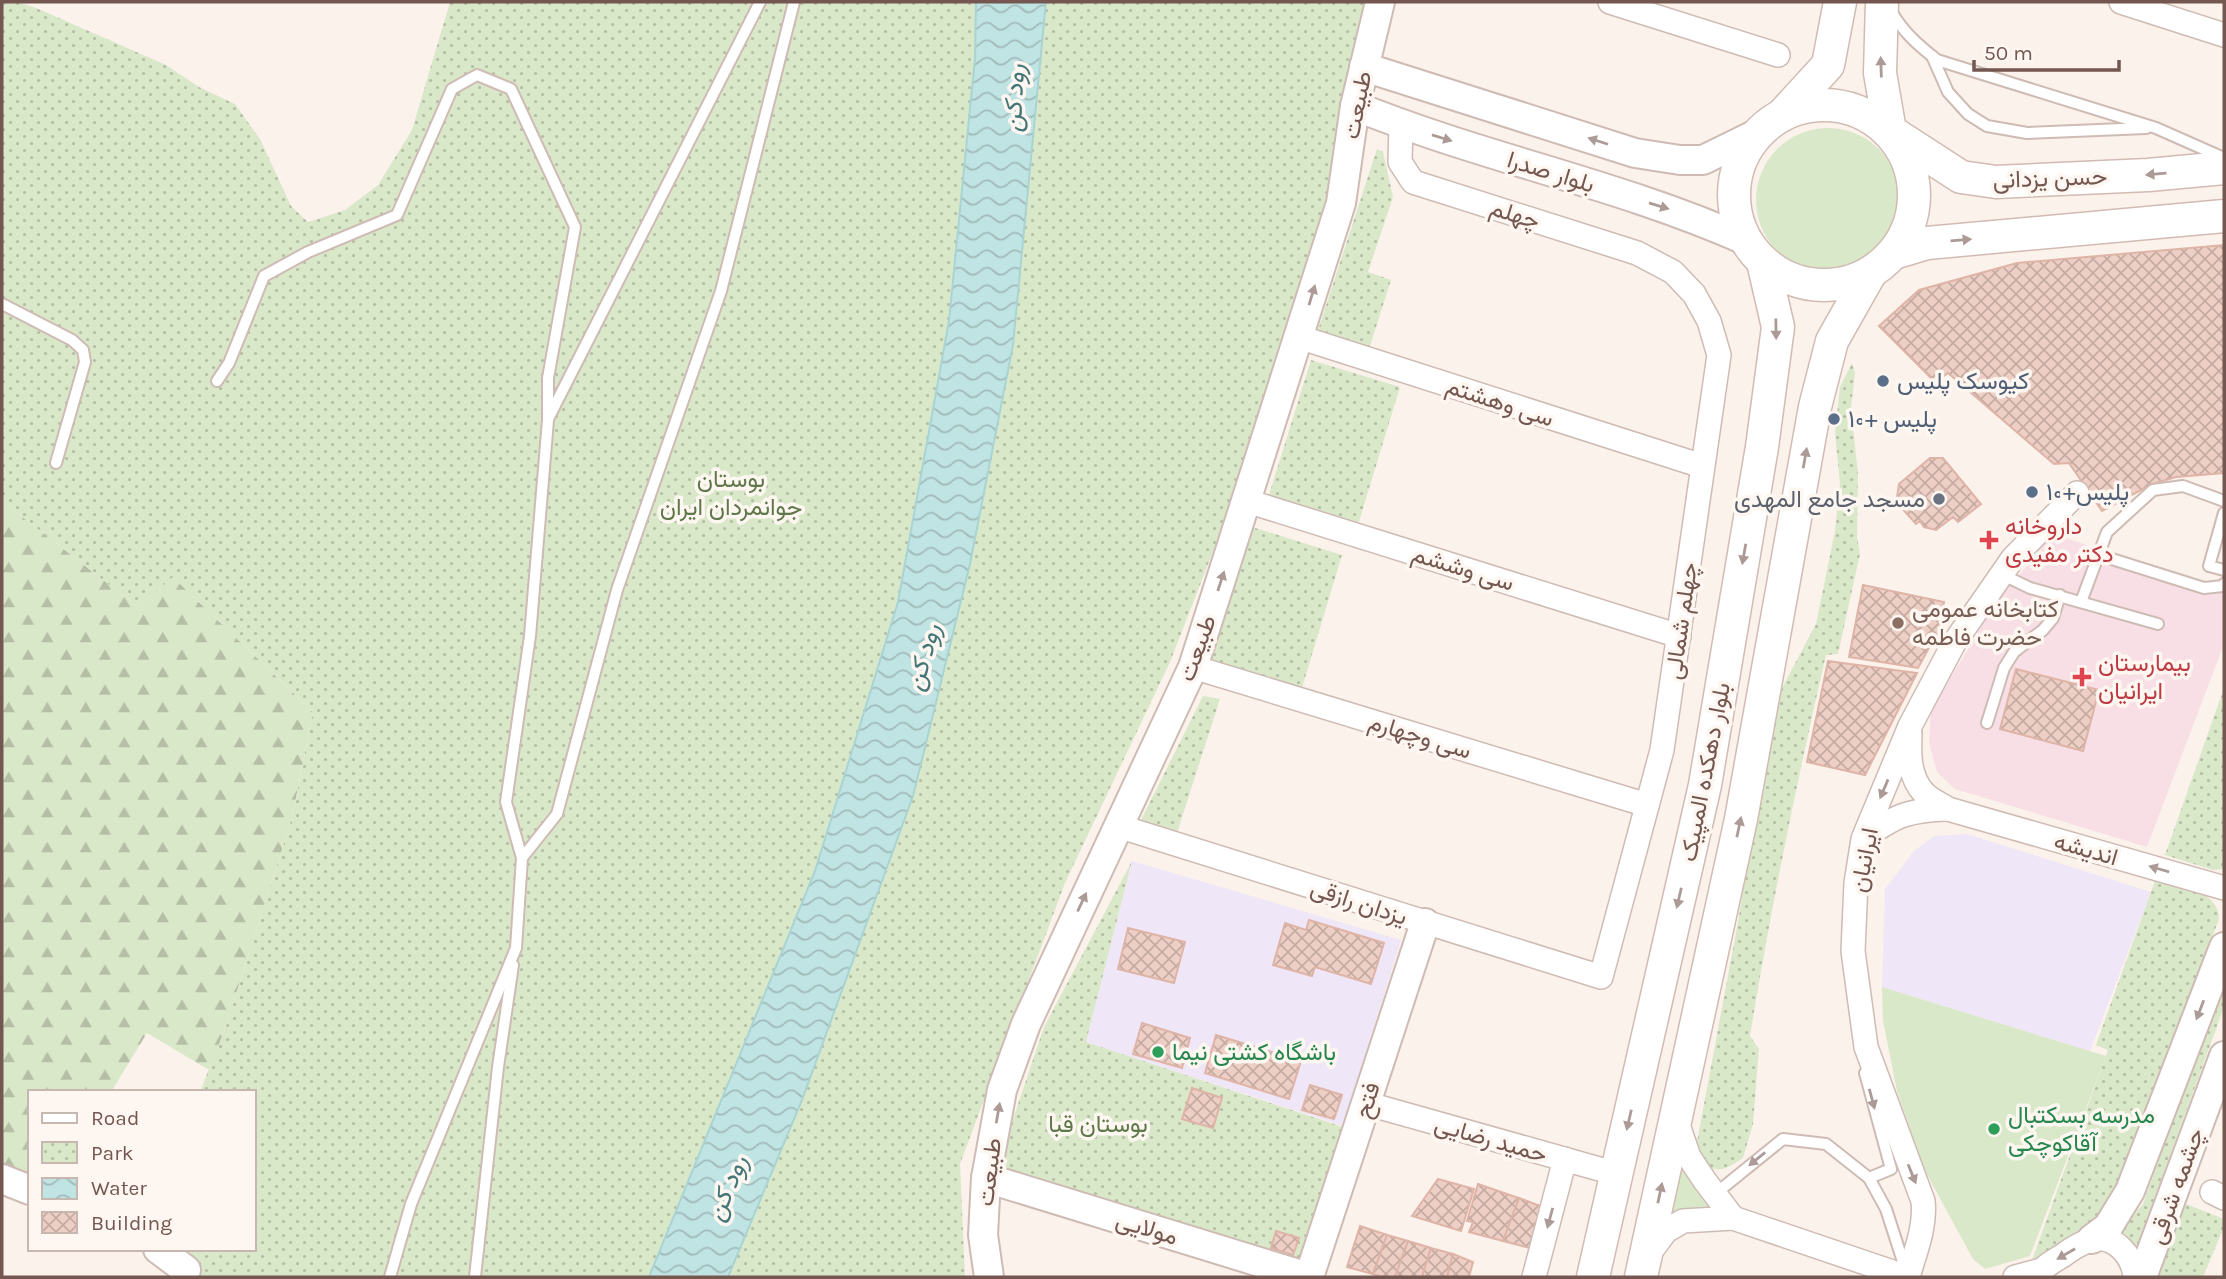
<svg xmlns="http://www.w3.org/2000/svg" width="2226" height="1279" viewBox="0 0 2226 1279" font-family="Karla,Vazirmatn,sans-serif">
<defs>
<pattern id="forest-firs" width="22" height="20" patternUnits="userSpaceOnUse" patternTransform="scale(1.75)"><rect width="22" height="20" fill="#dae8ca"/><path d="M5 1l3.5 6h-7zM16 11l3.5 6h-7z" fill="#b5bfa6"/></pattern>
<pattern id="park-dots" width="8" height="8" patternUnits="userSpaceOnUse" patternTransform="scale(1.75)"><rect width="8" height="8" fill="#dae8ca"/><path d="M2 2h.1M6 6h.1" fill="none" stroke="#b5bfa6" stroke-width="1.8" stroke-linecap="round"/></pattern>
<pattern id="water-waves" width="16" height="10" patternUnits="userSpaceOnUse" patternTransform="scale(1.75)"><rect width="16" height="10" fill="#c0e3e3"/><path d="M0 5q4-4 8 0t8 0" fill="none" stroke="#a1bbba"/></pattern>
<pattern id="building-cross-hatch" width="8" height="8" patternUnits="userSpaceOnUse" patternTransform="scale(1.75)"><rect width="8" height="8" fill="#eecfc5"/><path d="M0 0l8 8M0 8l8-8" fill="none" stroke="#c5aba2"/></pattern>
</defs>
<rect width="100%" height="100%" fill="#fbf2eb"/>
<g fill="#efe7f7">
<polygon points="1967,834 2151,892 2090,1051 1882,987 1885,889 1914,851 1934,836"/>
<polygon points="1132,861 1401,940 1343,1126 1086,1042"/>
</g>
<polygon fill="#f8dfe6" points="2054,534 2224,591 2224,644 2147,847 1955,789 1937,772 1929,743 1931,710 1999,598"/>
<g fill="#dae8ca">
<circle cx="1828" cy="200" r="72"/>
<polygon points="1882,987 2106,1056 2030,1256 1985,1269 1973,1259 1923,1167 1897,1091 1883,1021"/>
<polygon points="1682,1167 1689,1179 1719,1210 1670,1222"/>
</g>
<polygon fill="url(#forest-firs)" points="2,501 138,607 173,577 313,712 292,818 225,1029 209,1070 147,1033 111,1092 30,1092 30,1174 2,1164"/>
<g fill="url(#park-dots)">
<polygon points="2,2 17,2 34,7 166,65 199,87 235,104 260,139 291,206 308,222 345,210 378,185 412,130 450,2 1377,2 1342,153 1235,495 1170,662 1065,883 960,1164 965,1277 183,1277 189,1249 254,1249 254,1092 200,1092 225,1029 292,818 313,712 173,577 138,607 2,501"/>
<polygon points="1377,149 1383,152 1393,197 1368,272 1391,280 1369,349 1318,330"/>
<polygon points="1311,360 1400,387 1357,528 1267,501"/>
<path d="M1852 363 1855 373 1851 408 1858 474 1857 537 1860 554 1838 654 1826 655C1797 781 1771 907 1750 1036L1759 1049 1753 1124 1743 1158C1726 1169 1719 1175 1701 1162L1696 1147 1738 922 1757 800 1763 794 1781 690 1816 624 1835 531 1840 483 1835 433 1840 387Z"/>
<polygon points="1252,527 1342,555 1301,691 1210,663"/>
<polygon points="2224,688 2224,869 2213,870 2165,855"/>
<polygon points="1203,696 1220,699 1177,833 1140,822"/>
<polygon points="1132,861 1086,1042 1343,1127 1304,1266 1004,1173 1009,1131 1044,1027"/>
<path d="M2156 878C2178 885 2219 890 2219 919L2128 1160C2121 1176 2114 1194 2103 1209 2086 1233 2058 1246 2032 1260L2108 1050 2096 1045Z"/>
<polygon points="2224,979 2224,1007 2137,1246 2119,1233 2143,1204"/>
<polygon points="2181,1202 2224,1219 2224,1227 2203,1277 2152,1277"/>
</g>
<polygon fill="url(#water-waves)" stroke="#a8d4d4" stroke-width="2" points="976,2 1046,2 1013,345 970,564 913,796 802,1100 728,1277 649,1277 815,871 898,602 949,321 975,58"/>
<g fill="url(#building-cross-hatch)" stroke="#dfb4a7" stroke-width="2">
<polygon points="2224,245 2224,473 2176,477 2152,484 2102,511 2069,463 2054,464 1948,373 1935,382 1879,326 1919,290 2017,263"/>
<polygon points="1930,458 1943,458 1981,504 1958,522 1953,517 1936,530 1924,527 1920,521 1916,524 1899,505 1902,501 1897,497 1899,484"/>
<polygon points="1863,585 1944,602 1937,644 1931,644 1918,668 1849,657"/>
<polygon points="1828,661 1917,673 1865,775 1807,762"/>
<polygon points="2016,669 2099,690 2083,751 2000,729"/>
<polygon points="1309,920 1384,943 1371,984 1315,967 1312,976 1273,965 1285,923 1306,930"/>
<polygon points="1128,928 1185,942 1174,983 1118,969"/>
<polygon points="1142,1023 1190,1038 1182,1068 1133,1054"/>
<polygon points="1216,1035 1301,1061 1289,1099 1205,1073"/>
<polygon points="1310,1085 1342,1095 1334,1119 1302,1110"/>
<polygon points="1192,1088 1222,1098 1213,1128 1182,1119"/>
<polygon points="1438,1179 1474,1189 1461,1231 1412,1216"/>
<polygon points="1478,1184 1519,1198 1503,1241 1469,1232 1473,1222 1467,1221"/>
<polygon points="1519,1198 1543,1207 1530,1248 1503,1241"/>
<polygon points="1360,1226 1387,1235 1373,1274 1347,1267"/>
<polygon points="1276,1231 1299,1238 1293,1255 1271,1248"/>
<polygon points="1387,1235 1408,1241 1395,1277 1382,1277 1373,1274"/>
<polygon points="1408,1241 1431,1248 1422,1277 1395,1277"/>
<polygon points="1431,1248 1453,1254 1447,1277 1422,1277"/>
<polygon points="1453,1254 1473,1262 1469,1277 1447,1277"/>
</g>
<g fill="none" stroke-linecap="round" stroke-linejoin="round">
<defs>
<g id="service">
<path d="M1891 11C1903 32 1918 45 1937 60L2156 128 2224 158"/>
<polyline points="1932,56 1948,92 1968,114 1987,126 2027,133 2146,128"/>
<polyline points="2,304 72,340 83,350 85,362 56,463"/>
<polyline points="217,381 229,363 264,276 308,252 397,215 452,89 477,75 511,89 575,227 548,378 548,420 530,636 506,802 522,858 516,948 411,1204 390,1277"/>
<polyline points="549,417 760,2"/>
<polyline points="2224,513 2209,566 2224,570"/>
<polyline points="2099,555 2204,588 2223,586 2224,584"/>
<polyline points="2001,574 2030,588 2158,624"/>
<polyline points="2081,602 2107,532 2153,490 2183,486 2224,501"/>
<polyline points="1987,723 2004,668 2014,652 2043,630 2053,618 2060,595"/>
<polyline points="522,858 557,814 617,590 721,291 794,2"/>
<polyline points="1869,1178 1886,1209 1906,1271"/>
<polyline points="1715,1194 1783,1139 1826,1144 1869,1178 1891,1169 1865,1073"/>
<polyline points="475,1277 498,1067 513,965"/>
</g>
<g id="minor">
<polyline points="1610,2 1778,55"/>
<polyline points="2121,2 2224,35"/>
<polyline points="1299,337 1702,466"/>
<polyline points="1247,501 1679,636"/>
<polyline points="1193,667 1647,805"/>
<path d="M1910 734C1909 755 1909 777 1924 793 1930 800 1941 804 1948 809L2224 888"/>
<polyline points="1118,826 1601,977 1662,750 1719,355 1709,321 1694,294 1673,272 1637,253 1413,182 1400,162 1401,125"/>
<path d="M1864 838C1896 815 1909 810 1948 809"/>
<polyline points="1365,1103 1617,1174"/>
<polyline points="1676,1119 1689,1157 1705,1181 1733,1218"/>
<polyline points="2212,1192 2224,1198"/>
<polyline points="1648,1255 1666,1231 1683,1221 1733,1218 1907,1277"/>
<polyline points="1534,1277 1565,1159"/>
<path d="M1908 1277C1915 1252 1926 1227 1923 1201L1866 1047 1853 951 1856 883 1863 839 1910 726 1954 643 2013 558 2077 493"/>
<polyline points="2015,1277 2041,1270"/>
<path d="M2038 1277C2042 1267 2052 1262 2062 1256 2070 1250 2081 1243 2091 1240 2114 1233 2133 1256 2135 1277"/>
</g>
<g id="tertiary">
<polyline points="1364,67 1635,153 1680,160 1703,160 1756,134"/>
<path d="M1355 106C1483 158 1619 184 1745 240"/>
<polyline points="986,1178 1308,1277"/>
<polyline points="2,1179 30,1190"/>
<polyline points="2092,1239 2108,1227 2130,1191 2224,947"/>
<polyline points="158,1249 186,1270"/>
<polyline points="989,1277 983,1235 986,1178 1002,1090 1026,1024 1193,667 1341,203 1355,106 1380,2"/>
<polyline points="1309,1277 1425,923"/>
<polyline points="2142,1277 2224,1056"/>
</g>
<g id="secondary">
<polyline points="1882,2 1880,73 1890,131 1961,177 1996,182 2148,175 2224,168"/>
<circle cx="1824" cy="195" r="90"/>
<polyline points="1784,113 1828,65 1840,2"/>
<polyline points="1894,253 1927,243 2224,216"/>
<polyline points="1593,1277 1705,785 1762,447 1778,327 1763,262"/>
<polyline points="1641,1277 1741,819 1815,407 1832,341 1871,272"/>
</g>
</defs>
<use href="#service" stroke="#cebbb4" stroke-width="14"/>
<use href="#minor" stroke="#cebbb4" stroke-width="26"/>
<use href="#tertiary" stroke="#cebbb4" stroke-width="32"/>
<use href="#secondary" stroke="#d1bbb2" stroke-width="35"/>
<use href="#service" stroke="#fff" stroke-width="10"/>
<use href="#minor" stroke="#fff" stroke-width="23"/>
<use href="#tertiary" stroke="#fff" stroke-width="28"/>
<use href="#secondary" stroke="#fff" stroke-width="32"/>
</g>
<defs><path id="oneway-solid" d="M-6-.8H1V-3.2L6.5 0L1 3.2V.8H-6Z" transform="scale(1.75)"/></defs>
<g fill="#ac9a96">
<use href="#oneway-solid" transform="translate(1881 67) rotate(-92)"/>
<use href="#oneway-solid" transform="translate(1442 138) rotate(17)"/>
<use href="#oneway-solid" transform="translate(1598 141) rotate(-162)"/>
<use href="#oneway-solid" transform="translate(2156 174) rotate(175)"/>
<use href="#oneway-solid" transform="translate(1659 206) rotate(17)"/>
<use href="#oneway-solid" transform="translate(1961 240) rotate(-5)"/>
<use href="#oneway-solid" transform="translate(1312 295) rotate(-73)"/>
<use href="#oneway-solid" transform="translate(1776 329) rotate(89)"/>
<use href="#oneway-solid" transform="translate(1805 458) rotate(-80)"/>
<use href="#oneway-solid" transform="translate(1744 554) rotate(100)"/>
<use href="#oneway-solid" transform="translate(1221 581) rotate(-72)"/>
<use href="#oneway-solid" transform="translate(1884 789) rotate(113)"/>
<use href="#oneway-solid" transform="translate(1739 827) rotate(-78)"/>
<use href="#oneway-solid" transform="translate(2159 869) rotate(-164)"/>
<use href="#oneway-solid" transform="translate(1679 898) rotate(103)"/>
<use href="#oneway-solid" transform="translate(1082 902) rotate(-65)"/>
<use href="#oneway-solid" transform="translate(2200 1010) rotate(111)"/>
<use href="#oneway-solid" transform="translate(1872 1099) rotate(75)"/>
<use href="#oneway-solid" transform="translate(998 1113) rotate(-80)"/>
<use href="#oneway-solid" transform="translate(1629 1120) rotate(103)"/>
<use href="#oneway-solid" transform="translate(1757 1159) rotate(141)"/>
<use href="#oneway-solid" transform="translate(1912 1174) rotate(68)"/>
<use href="#oneway-solid" transform="translate(1660 1193) rotate(-78)"/>
<use href="#oneway-solid" transform="translate(1550 1218) rotate(105)"/>
<use href="#oneway-solid" transform="translate(2066 1254) rotate(150)"/>
</g>
<g fill="#5c6f8a" stroke="#fef7f1" stroke-width="2.5">
<circle cx="1883" cy="381" r="7"/>
<circle cx="1834" cy="419" r="7"/>
<circle cx="2032" cy="492" r="7"/>
</g>
<circle fill="#6b7280" stroke="#fef7f1" stroke-width="2.5" cx="1939" cy="499" r="7"/>
<g fill="#e0444e" stroke="#fef7f1" stroke-width="2.5">
<path d="M1985.5 529.5h7v7h7v7h-7v7h-7v-7h-7v-7h7z"/>
<path d="M2078.5 666.5h7v7h7v7h-7v7h-7v-7h-7v-7h7z"/>
</g>
<circle fill="#8d6e63" stroke="#fef7f1" stroke-width="2.5" cx="1898" cy="623" r="7"/>
<g fill="#2e9e5b" stroke="#fef7f1" stroke-width="2.5">
<circle cx="1158" cy="1052" r="7"/>
<circle cx="1994" cy="1129" r="7"/>
</g>
<g text-anchor="middle" dominant-baseline="central" stroke-width="7" stroke-linejoin="round" paint-order="stroke">
<g font-size="24" fill="#745750" stroke="#fef7f1">
<text transform="translate(1357 105) rotate(-79)">طبیعت</text>
<text transform="translate(1551 172) rotate(17)">بلوار صدرا</text>
<text transform="translate(2050 178) rotate(-2)">حسن یزدانی</text>
<text transform="translate(1515 214) rotate(17)">چهلم</text>
<text transform="translate(1500 402) rotate(18)">سی وهشتم</text>
<text transform="translate(1463 568) rotate(17)">سی وششم</text>
<text transform="translate(1681 621) rotate(-82)">چهلم شمالی</text>
<text transform="translate(1197 648) rotate(-70)">طبیعت</text>
<text transform="translate(1420 736) rotate(17)">سی وچهارم</text>
<text transform="translate(1705 772) rotate(-79)">بلوار دهکده المپیک</text>
<text transform="translate(2086 849) rotate(16)">اندیشه</text>
<text transform="translate(1864 860) rotate(-79)">ایرانیان</text>
<text transform="translate(1359 902) rotate(18)">یزدان رازقی</text>
<text transform="translate(1367 1100) rotate(-72)">فتح</text>
<text transform="translate(1491 1139) rotate(16)">حمید رضایی</text>
<text transform="translate(989 1172) rotate(-83)">طبیعت</text>
<text transform="translate(2176 1186) rotate(-70)">چشمه شرقی</text>
<text transform="translate(1147 1228) rotate(17)">مولایی</text>
</g>
<g font-size="24" fill="#4e5e75" stroke="#fef7f1" text-anchor="start">
<text x="1897" y="381">کیوسک پلیس</text>
<text x="1848" y="419">پلیس +۱۰</text>
<text x="2046" y="492">پلیس+۱۰</text>
</g>
<g font-size="24" fill="#5e7849" stroke="#fef7f1">
<text x="731" y="479">بوستان<tspan x="731" dy="28">جوانمردان ایران</tspan></text>
<text x="1098" y="1124">بوستان قبا</text>
</g>
<g font-size="24" fill="#5b616d" stroke="#fef7f1" text-anchor="end">
<text x="1925" y="499">مسجد جامع المهدی</text>
</g>
<g font-size="24" fill="#be3a42" stroke="#fef7f1" text-anchor="start">
<text x="2005" y="526">داروخانه<tspan x="2005" dy="28">دکتر مفیدی</tspan></text>
<text x="2098" y="663">بیمارستان<tspan x="2098" dy="28">ایرانیان</tspan></text>
</g>
<g font-size="24" fill="#785e54" stroke="#fef7f1" text-anchor="start">
<text x="1912" y="609">کتابخانه عمومی<tspan x="1912" dy="28">حضرت فاطمه</tspan></text>
</g>
<g font-size="24" fill="#27864d" stroke="#fef7f1" text-anchor="start">
<text x="1172" y="1052">باشگاه کشتی نیما</text>
<text x="2008" y="1115">مدرسه بسکتبال<tspan x="2008" dy="28">آقاکوچکی</tspan></text>
</g>
<g font-size="26" font-style="italic" fill="#457677" stroke="#fef7f1">
<text transform="translate(1014 98) rotate(-87)">رود کن</text>
<text transform="translate(923 657) rotate(-74)">رود کن</text>
<text transform="translate(727 1188) rotate(-67)">رود کن</text>
</g>
</g>
<rect width="2226" height="1279" fill="none" stroke="#745750" stroke-width="7"/>
<rect x="28" y="1090" width="228" height="161" fill="#fef7f1" stroke="#c7b7b1" stroke-width="2"/>
<rect x="42" y="1113" width="35" height="10" fill="#ffffff" stroke="#c7b7b1" stroke-width="2"/>
<text x="91" y="1125" font-size="21" fill="#745750">Road</text>
<rect x="42" y="1142" width="35" height="21" fill="url(#park-dots)" stroke="#c7b7b1" stroke-width="2"/>
<text x="91" y="1160" font-size="21" fill="#745750">Park</text>
<rect x="42" y="1178" width="35" height="21" fill="url(#water-waves)" stroke="#c7b7b1" stroke-width="2"/>
<text x="91" y="1195" font-size="21" fill="#745750">Water</text>
<rect x="42" y="1212" width="35" height="21" fill="url(#building-cross-hatch)" stroke="#c7b7b1" stroke-width="2"/>
<text x="91" y="1230" font-size="21" fill="#745750">Building</text>
<path d="M1974 60v10h145v-10" fill="none" stroke="#745750" stroke-width="3.5"/>
<text x="1984" y="60" font-size="21" fill="#745750" stroke="#fef7f1" stroke-width="5" paint-order="stroke">50 m</text>
</svg>
